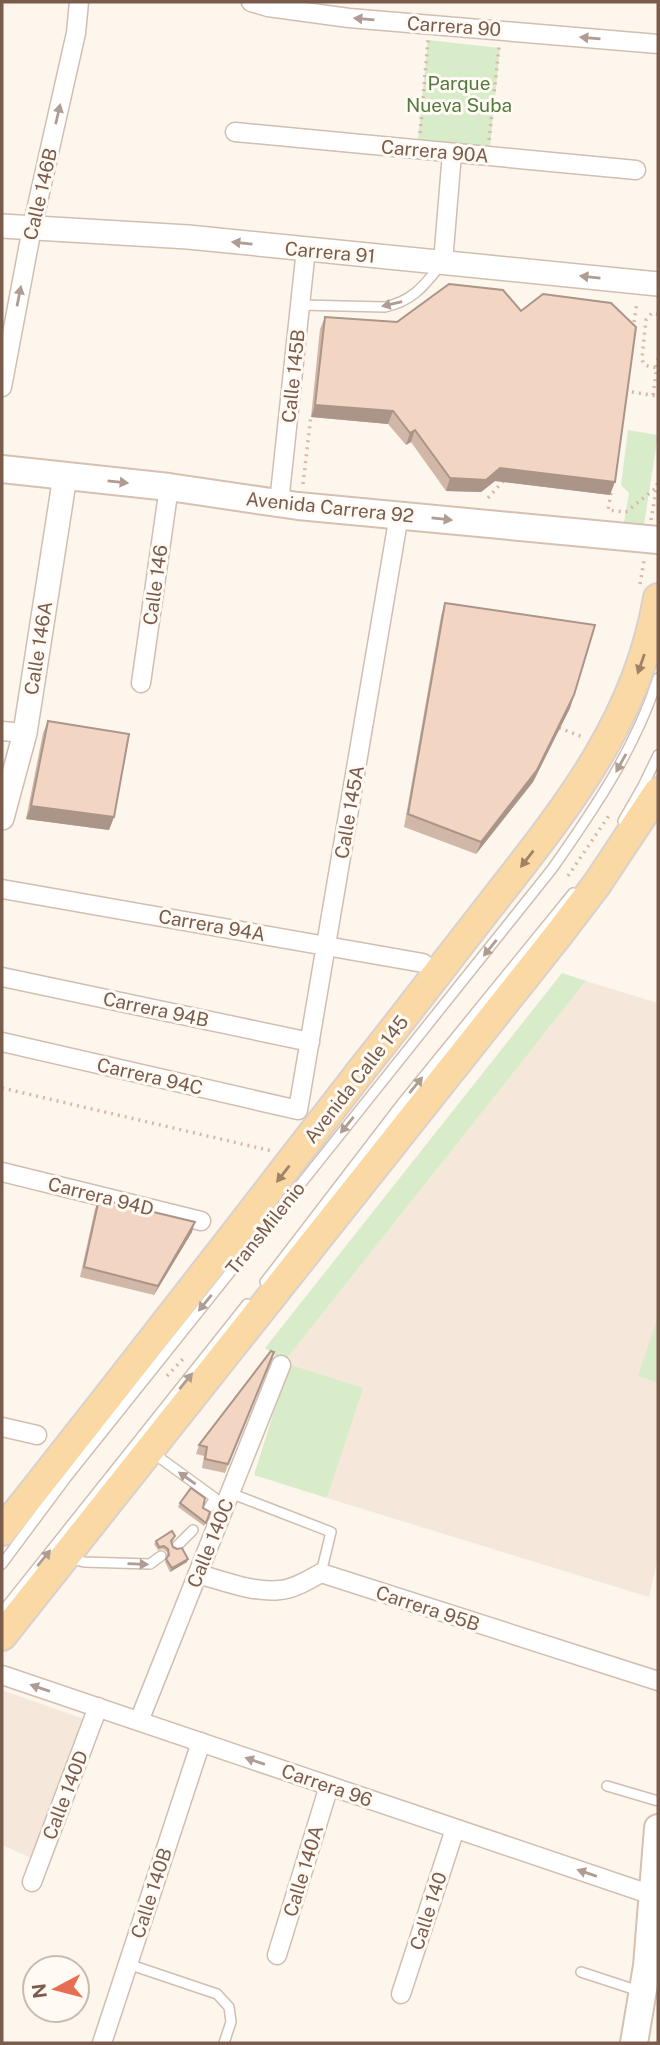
<svg xmlns="http://www.w3.org/2000/svg" width="660" height="2045" viewBox="0 0 660 2045" font-family="'Public Sans',sans-serif">
<rect width="100%" height="100%" fill="#fdf6ec"/>
<g fill="#f5e8da">
<polygon points="586,981 658,1003 658,1316 639,1376 658,1383 658,1557 649,1597 327,1498 362,1388 284,1362"/>
<polygon points="2,1690 84,1719 31,1858 2,1845"/>
</g>
<g fill="#d8ecc9">
<polygon points="428,40 500,48 490,147 418,139"/>
<polygon points="628,430 658,435 644,525 624,522 629,493 621,485"/>
<polygon points="562,973 586,981 284,1362 265,1348"/>
<polygon points="658,1316 658,1383 638,1376"/>
<polygon points="289,1364 363,1388 327,1498 254,1475"/>
</g>
<g fill="none" stroke-linecap="round" stroke-linejoin="round">
<defs>
<g id="service">
<path d="M300 305 385 307C412 301 423 287 440 266"/>
<polyline points="623,821 643,786 658,755"/>
<polyline points="265,1282 403,1102 573,893"/>
<polyline points="153,1453 215,1498 208,1509"/>
<polyline points="230,1493 331,1532 321,1573"/>
<polyline points="177,1546 193,1530"/>
<polyline points="69,1558 84,1562 150,1564 161,1556"/>
<path d="M2 1564 66 1478 552 869C595 808 635 749 658 678"/>
<polyline points="2,1612 247,1304"/>
<polyline points="607,1786 658,1801"/>
<polyline points="128,1964 217,1994 229,2007 231,2022 224,2043"/>
<polyline points="581,1972 639,1991"/>
</g>
<g id="minor">
<polyline points="251,2 268,7 349,18 658,44"/>
<polyline points="235,132 636,170"/>
<polyline points="443,262 452,153"/>
<polyline points="2,387 32,228 76,33 79,2"/>
<polyline points="279,503 306,249"/>
<polyline points="141,683 169,487"/>
<polyline points="2,731 25,733"/>
<polyline points="2,889 423,963"/>
<polyline points="2,977 310,1042"/>
<polyline points="2,1042 298,1110 399,515"/>
<polyline points="2,1172 201,1221"/>
<polyline points="2,1427 37,1435"/>
<path d="M198 1574C224 1581 253 1593 280 1590 294 1589 308 1580 321 1573L658 1681"/>
<polyline points="2,1675 652,1895"/>
<polyline points="139,1721 281,1365"/>
<polyline points="32,1882 98,1707"/>
<polyline points="277,1955 329,1786"/>
<polyline points="401,1994 455,1829"/>
<polyline points="102,2043 201,1742"/>
</g>
<g id="tertiary">
<polyline points="2,226 188,237 658,284"/>
<polyline points="2,818 25,733 65,476"/>
</g>
<g id="secondary">
<polyline points="2,469 169,487 298,506 658,540"/>
<polyline points="634,2043 647,1966 658,1828"/>
</g>
<g id="primary">
<path d="M2 1531C124 1378 244 1222 364 1067 407 1013 449 958 492 903 567 807 637 721 658 598"/>
<polyline points="2,1636 559,934 597,884 658,792"/>
</g>
</defs>
<use href="#service" stroke="#d1beb0" stroke-width="12"/>
<use href="#minor" stroke="#d1beb0" stroke-width="21"/>
<use href="#tertiary" stroke="#d1beb0" stroke-width="26"/>
<use href="#secondary" stroke="#d6c0b0" stroke-width="30"/>
<use href="#primary" stroke="#dad1cd" stroke-width="32"/>
<g stroke="#d9b8a5" stroke-width="3.5" stroke-dasharray="2 5" stroke-linecap="butt">
<polyline points="420,133 428,40"/>
<polyline points="489,140 499,47"/>
<polyline points="633,329 637,302"/>
<polyline points="625,391 658,396"/>
<polyline points="653,395 658,359"/>
<polyline points="303,484 311,415"/>
<polyline points="611,493 608,510 626,512 657,487"/>
<polyline points="488,498 504,480"/>
<polyline points="651,520 658,480"/>
<polyline points="640,584 644,561"/>
<polyline points="559,728 583,737"/>
<polyline points="568,876 610,814"/>
<polyline points="2,1088 272,1151"/>
<polyline points="167,1376 183,1359"/>
</g>
<use href="#service" stroke="#fff" stroke-width="9"/>
<use href="#minor" stroke="#fff" stroke-width="18"/>
<use href="#tertiary" stroke="#fff" stroke-width="23"/>
<use href="#secondary" stroke="#fff" stroke-width="26"/>
<use href="#primary" stroke="#fbd9a5" stroke-width="28"/>
<polyline stroke="#d9b8a5" stroke-width="3.5" stroke-dasharray="2 5" stroke-linecap="butt" points="658,314 652,313 646,320 642,358 643,363 648,366 658,368"/>
</g>
<g fill="#d1b7a8">
<polygon points="325,317 610,495 495,481 481,492 446,491 411,442 406,445 388,424 311,417 320,329"/>
<polygon points="445,603 574,695 570,708 533,782 476,854 404,827 441,616"/>
<polygon points="48,721 114,817 109,830 26,819 43,733"/>
<polygon points="99,1199 192,1232 154,1295 80,1277 95,1209"/>
<polygon points="271,1351 225,1473 202,1468 204,1456 196,1454 199,1445"/>
<polygon points="180,1503 203,1508 210,1512 204,1526 178,1507"/>
<polygon points="174,1539 172,1543 173,1547 188,1559 187,1562 170,1572 165,1562 167,1557 167,1552 163,1549 158,1550 154,1544 156,1541"/>
</g>
<g fill="#aa9588">
<polygon points="315,405 393,411 388,424 311,417"/>
<polygon points="415,430 411,442 406,445 410,433"/>
<polygon points="500,468 615,482 610,495 495,481 481,492 446,491 450,478"/>
<polygon points="574,695 570,708 533,782 476,854 481,842"/>
<polygon points="31,806 114,817 109,830 26,819"/>
<polygon points="195,1222 192,1232 154,1295 158,1286"/>
<polygon points="188,1559 187,1562 170,1572 172,1568"/>
</g>
<g fill="#f3d5c3" stroke="#aa9588" stroke-width="2">
<polygon points="449,284 503,290 521,311 543,294 611,303 636,327 615,482 500,468 486,480 450,478 415,430 410,433 393,411 315,405 325,317 397,322"/>
<polygon points="445,603 595,625 574,695 537,770 481,842 408,814"/>
<polygon points="48,721 129,734 114,817 31,806"/>
<polygon points="99,1199 195,1222 158,1286 84,1267"/>
<polygon points="271,1351 274,1352 228,1464 205,1459 207,1447 199,1445"/>
<polygon points="191,1488 205,1498 203,1508 210,1512 206,1523 180,1503"/>
<polygon points="172,1531 175,1536 171,1541 173,1547 177,1549 182,1548 188,1559 172,1568 166,1559 169,1555 168,1549 164,1546 159,1547 156,1541"/>
</g>
<defs><path id="oneway-solid" d="M-6-.8H1V-3.2L6.5 0L1 3.2V.8H-6Z" transform="scale(1.75)"/></defs>
<g fill="#af9d94">
<use href="#oneway-solid" transform="translate(364 19) rotate(-175)"/>
<use href="#oneway-solid" transform="translate(590 38) rotate(-175)"/>
<use href="#oneway-solid" transform="translate(58 114) rotate(-77)"/>
<use href="#oneway-solid" transform="translate(242 243) rotate(-174)"/>
<use href="#oneway-solid" transform="translate(590 277) rotate(-174)"/>
<use href="#oneway-solid" transform="translate(19 296) rotate(-79)"/>
<use href="#oneway-solid" transform="translate(392 304) rotate(167)"/>
<use href="#oneway-solid" transform="translate(118 482) rotate(6)"/>
<use href="#oneway-solid" transform="translate(442 519) rotate(6)"/>
<use href="#oneway-solid" transform="translate(621 763) rotate(119)"/>
<use href="#oneway-solid" transform="translate(490 948) rotate(129)"/>
<use href="#oneway-solid" transform="translate(416 1085) rotate(-51)"/>
<use href="#oneway-solid" transform="translate(347 1125) rotate(129)"/>
<use href="#oneway-solid" transform="translate(205 1303) rotate(129)"/>
<use href="#oneway-solid" transform="translate(186 1381) rotate(-51)"/>
<use href="#oneway-solid" transform="translate(187 1478) rotate(-145)"/>
<use href="#oneway-solid" transform="translate(44 1558) rotate(-51)"/>
<use href="#oneway-solid" transform="translate(138 1564) rotate(2)"/>
<use href="#oneway-solid" transform="translate(40 1688) rotate(-161)"/>
<use href="#oneway-solid" transform="translate(255 1761) rotate(-161)"/>
<use href="#oneway-solid" transform="translate(587 1873) rotate(-161)"/>
</g>
<g fill="#a18267">
<use href="#oneway-solid" transform="translate(641 664) rotate(109)"/>
<use href="#oneway-solid" transform="translate(527 859) rotate(128)"/>
<use href="#oneway-solid" transform="translate(283 1174) rotate(128)"/>
</g>
<g text-anchor="middle" dominant-baseline="central" stroke-width="6" stroke-linejoin="round" paint-order="stroke">
<g font-size="19" fill="#7a5c4d" stroke="#fffaf3">
<text transform="translate(454 26) rotate(4)">Carrera 90</text>
<text transform="translate(435 151) rotate(5)">Carrera 90A</text>
<text transform="translate(40 194) rotate(-77)">Calle 146B</text>
<text transform="translate(330 252) rotate(5)">Carrera 91</text>
<text transform="translate(293 376) rotate(-84)">Calle 145B</text>
<text transform="translate(330 507) rotate(6)">Avenida Carrera 92</text>
<text transform="translate(155 585) rotate(-82)">Calle 146</text>
<text transform="translate(38 648) rotate(-81)">Calle 146A</text>
<text transform="translate(349 812) rotate(-80)">Calle 145A</text>
<text transform="translate(212 925) rotate(10)">Carrera 94A</text>
<text transform="translate(156 1009) rotate(12)">Carrera 94B</text>
<text transform="translate(150 1076) rotate(13)">Carrera 94C</text>
<text transform="translate(356 1079) rotate(-52)">Avenida Calle 145</text>
<text transform="translate(101 1196) rotate(14)">Carrera 94D</text>
<text transform="translate(265 1228) rotate(-51)">TransMilenio</text>
<text transform="translate(210 1543) rotate(-68)">Calle 140C</text>
<text transform="translate(428 1608) rotate(18)">Carrera 95B</text>
<text transform="translate(327 1785) rotate(19)">Carrera 96</text>
<text transform="translate(65 1795) rotate(-69)">Calle 140D</text>
<text transform="translate(303 1871) rotate(-73)">Calle 140A</text>
<text transform="translate(151 1893) rotate(-72)">Calle 140B</text>
<text transform="translate(428 1911) rotate(-72)">Calle 140</text>
</g>
<g font-size="19" fill="#537a41" stroke="#fffaf3">
<text x="459" y="83">Parque<tspan x="459" dy="22">Nueva Suba</tspan></text>
</g>
</g>
<rect width="660" height="2045" fill="none" stroke="#7a5c4d" stroke-width="7"/>
<g transform="translate(56 1989) rotate(263)"><circle r="33" fill="#fffaf3" stroke="#cabbb1" stroke-width="2"/>
<path d="M0-5L12 26L0 18L-12 26Z" fill="#e76f51"/>
<text y="-10" font-size="19" font-weight="bold" text-anchor="middle" fill="#7a5c4d">N</text>
</g>
</svg>
